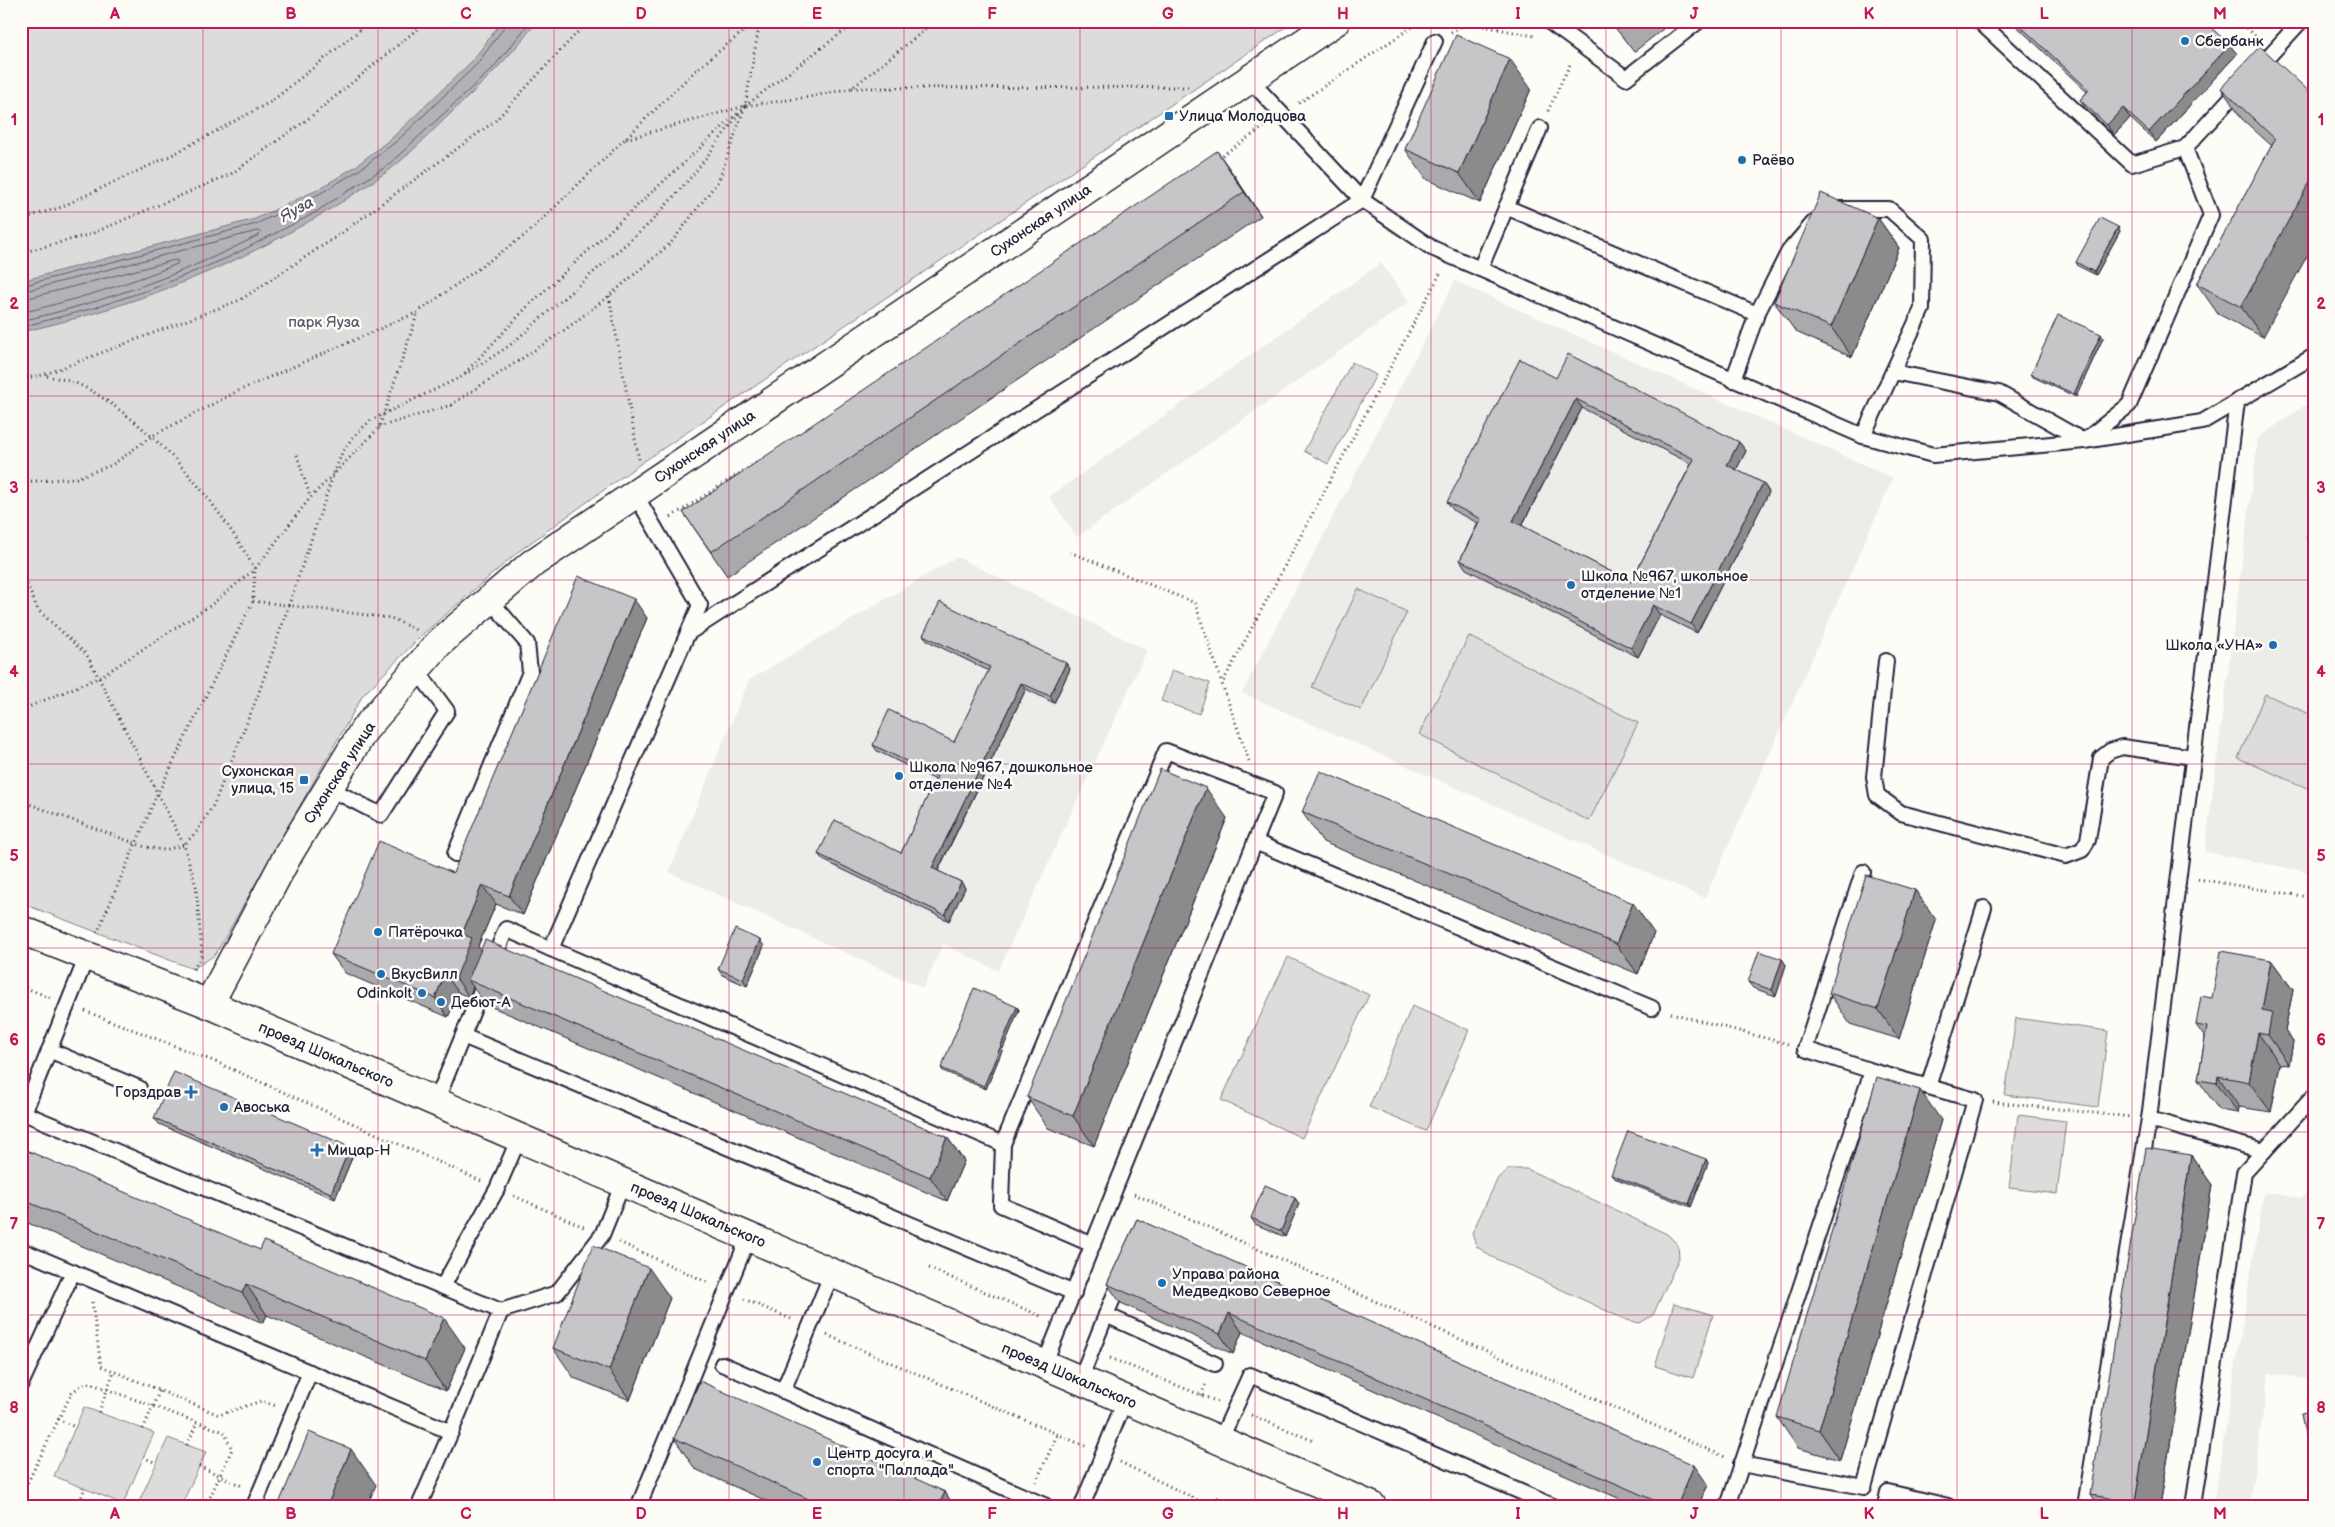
<svg xmlns="http://www.w3.org/2000/svg" width="2335" height="1527" viewBox="0 0 2335 1527" font-family="'Balsamiq Sans',sans-serif">
<rect width="100%" height="100%" fill="#fdfcf7"/>
<filter id="ink" filterUnits="userSpaceOnUse"><feTurbulence type="fractalNoise" baseFrequency=".02" numOctaves="2"/><feDisplacementMap in="SourceGraphic" scale="10" xChannelSelector="R" yChannelSelector="G"/><feConvolveMatrix kernelMatrix="1 2 1 2 8 2 1 2 1" color-interpolation-filters="sRGB"/></filter>
<g filter="url(#ink)">
<g fill="#ecece9">
<polygon points="1381,263 1409,302 1077,537 1049,497"/>
<polygon points="1455,281 1893,478 1705,898 1242,693"/>
<polygon points="2314,399 2314,873 2205,852 2258,438"/>
<polygon points="957,557 1147,650 998,971 943,944 923,988 669,872 749,680"/>
<polygon points="2314,1190 2314,1380 2269,1373 2249,1506 2213,1506 2264,1192 2300,1198"/>
</g>
<g fill="#dddcdb" stroke="#807f8b">
<polygon points="21,21 1295,21 640,464 519,551 423,634 363,695 215,955 193,969 21,903"/>
<polygon points="1352,362 1376,375 1328,464 1304,451"/>
<polygon points="1358,589 1407,612 1361,710 1312,687"/>
<polygon points="1469,636 1638,723 1589,821 1419,734"/>
<polygon points="1172,670 1210,683 1199,714 1161,701"/>
<polygon points="2265,694 2314,716 2314,791 2238,758"/>
<polygon points="1288,957 1369,995 1302,1138 1221,1100"/>
<polygon points="1412,1006 1469,1030 1426,1131 1369,1107"/>
<polygon points="2016,1018 2108,1031 2098,1107 2005,1095"/>
<polygon points="2018,1115 2066,1121 2057,1194 2009,1188"/>
<polygon points="1509,1169 1527,1169 1667,1234 1678,1245 1679,1258 1653,1315 1640,1323 1626,1320 1490,1256 1476,1246 1472,1233 1498,1178"/>
<polygon points="1674,1303 1713,1315 1693,1378 1655,1366"/>
<polygon points="84,1407 154,1433 123,1504 54,1476"/>
<polygon points="168,1438 206,1452 181,1506 137,1506"/>
</g>
<path fill="#b2b2b7" stroke="#787885" d="M502 21H537C512 55 483 83 452 112 432 131 411 154 388 171 279 249 152 303 21 332V281L255 219 319 189 356 166 393 137 473 60Z"/>
<g fill="none" stroke-linecap="round" stroke-linejoin="round">
<g stroke="#5c5c6d" stroke-width="1">
<polyline points="21,286 256,224 321,193 359,170 397,141 477,64 505,26 506,21"/>
<path d="M21 292 257 231 260 232 259 235C184 274 104 302 21 321"/>
<path d="M21 300 175 260 178 261 177 264C126 285 74 300 21 313"/>
<polyline points="21,327 94,308 154,288 227,258 311,215 387,166 493,68 531,21"/>
</g>
<defs>
<g id="lane">
<polyline points="1548,21 1626,78 1699,21"/>
<polyline points="1979,21 2132,164 2185,148"/>
<polyline points="2257,69 2301,21"/>
<polyline points="1250,80 1362,200 1435,41"/>
<polyline points="1506,207 1757,314 1733,380"/>
<polyline points="1838,209 1889,209 1923,239 1922,309 1863,436"/>
<polyline points="1480,269 1540,128"/>
<polyline points="1757,314 1789,251 1815,221"/>
<polyline points="1893,372 1999,393 2084,441 2202,422 2314,356"/>
<polyline points="635,494 700,605 551,949 1003,1144"/>
<polyline points="688,633 1362,200 1432,248 1863,436 1933,455 2084,441 2129,405 2211,215 2185,148 2241,87"/>
<polyline points="1886,661 1874,777 1877,795 1901,813 2066,856 2082,850 2088,840 2101,758 2110,751 2122,747 2193,757"/>
<polyline points="329,788 381,815 447,711 416,669"/>
<polyline points="1255,842 1652,1008"/>
<polyline points="455,854 530,672 527,643 490,600"/>
<polyline points="463,1036 1074,1293"/>
<polyline points="49,1050 139,1088"/>
<polyline points="1928,1087 1984,908"/>
<polyline points="436,1102 506,929 551,949"/>
<polyline points="21,1112 501,1311 557,1293 602,1235 623,1183"/>
<polyline points="24,1113 87,956"/>
<polyline points="2149,1119 2237,401"/>
<polyline points="21,1250 451,1432 501,1311"/>
<polyline points="443,1286 497,1189 519,1138"/>
<polyline points="1106,1315 1122,1277"/>
<polyline points="722,1364 1046,1506"/>
<polyline points="1044,1365 1255,842 1275,793 1166,751 1003,1144 1001,1205 1093,1245"/>
<polyline points="1080,1380 1106,1315 1215,1364"/>
<polyline points="21,1384 73,1272"/>
<polyline points="783,1391 832,1273"/>
<polyline points="1220,1441 1250,1375 1553,1506"/>
<polyline points="1741,1464 1864,1487 1975,1100 1872,1071 1805,1049 1863,872"/>
<polyline points="639,1505 749,1236"/>
<polyline points="254,1506 310,1372"/>
<polyline points="419,1506 451,1432"/>
<polyline points="1082,1506 1125,1400"/>
<polyline points="1728,1506 1872,1071"/>
<polyline points="1885,1506 1888,1492 1948,1506"/>
<polyline points="2085,1506 2149,1119 2264,1151"/>
<polyline points="2193,1506 2244,1173 2314,1096"/>
</g>
<g id="secondary">
<polyline points="21,930 209,1004 1372,1506"/>
<polyline points="209,1004 288,855 364,730 439,643 533,563 1336,21"/>
</g>
</defs>
<use href="#lane" stroke="#22223b" stroke-width="18"/>
<use href="#secondary" stroke="#22223b" stroke-width="31"/>
<g stroke="#22223b" stroke-width="3" stroke-dasharray="1 4" stroke-linecap="butt">
<polyline points="2240,21 2259,40"/>
<polyline points="1451,32 1467,23 1534,36"/>
<polyline points="852,88 1192,87"/>
<polyline points="1299,103 1421,21"/>
<polyline points="745,106 857,21"/>
<polyline points="1548,111 1571,62"/>
<polyline points="626,139 745,106 809,97 852,88 936,21"/>
<polyline points="1218,158 1267,125"/>
<polyline points="21,219 59,208 170,156 272,101 371,21"/>
<polyline points="21,253 91,234 231,174 308,119 427,21"/>
<polyline points="609,296 639,460"/>
<polyline points="465,373 528,306 739,112"/>
<polyline points="21,379 43,375 240,300 336,237 495,121 588,21"/>
<polyline points="379,427 451,405 562,332 609,296 671,243 719,180 745,106 760,21"/>
<polyline points="297,455 310,497"/>
<polyline points="21,482 76,478 112,465 152,436 238,391 418,312 528,233 696,70 756,21"/>
<polyline points="671,517 767,456"/>
<polyline points="1070,552 1195,603 1222,683"/>
<polyline points="21,571 38,610 87,655 184,845 196,886 202,954 192,971"/>
<polyline points="253,601 391,618 416,630"/>
<path d="M21 710 100 677 211 605 255 569C220 509 180 457 125 414 109 402 93 390 73 382 64 379 53 378 44 375"/>
<polyline points="1249,761 1222,684 1441,272"/>
<polyline points="21,801 145,847 164,850 184,845 197,831 214,804 258,695 334,473 342,453 352,438 371,420 461,377 509,346 650,223 693,175 745,106"/>
<polyline points="2198,879 2314,898"/>
<polyline points="97,933 157,795 253,601 255,569 310,498 379,428 418,312"/>
<polyline points="21,986 51,998"/>
<polyline points="85,1011 216,1062 481,1181"/>
<polyline points="1671,1013 1788,1044"/>
<polyline points="1993,1102 2131,1117"/>
<polyline points="1134,1194 1725,1457"/>
<polyline points="514,1196 584,1227"/>
<polyline points="619,1242 709,1283"/>
<polyline points="929,1268 1043,1317"/>
<polyline points="744,1299 791,1319"/>
<polyline points="92,1302 101,1366 219,1415 261,1401 276,1406"/>
<polyline points="827,1335 1085,1446"/>
<polyline points="1110,1358 1218,1402"/>
<polyline points="1201,1395 1207,1382"/>
<polyline points="99,1412 114,1371"/>
<polyline points="1251,1415 1314,1441"/>
<polyline points="58,1419 75,1427"/>
<polyline points="143,1429 160,1390"/>
<polyline points="187,1445 197,1423"/>
<polyline points="143,1457 156,1463"/>
<polyline points="1120,1462 1210,1506"/>
<polyline points="199,1466 242,1486"/>
<polyline points="1036,1482 1057,1435"/>
<polyline points="21,1496 72,1392 87,1382 224,1432 232,1449 206,1506"/>
<polyline points="78,1506 85,1488"/>
<polyline points="1213,1506 1217,1497 1237,1506"/>
</g>
<use href="#lane" stroke="#fdfcf7" stroke-width="14"/>
<use href="#secondary" stroke="#fdfcf7" stroke-width="28"/>
</g>
<g fill="#aaaaac" stroke="#22223b" fill-rule="evenodd">
<polygon points="1610,21 1673,21 1634,52"/>
<polygon points="2011,21 2204,21 2237,54 2156,142 2130,118 2114,135 2087,110 2080,100 2087,92"/>
<polygon points="2221,88 2314,96 2263,337 2218,314 2197,284 2272,146 2242,119"/>
<polygon points="1531,89 1480,203 1426,179 1405,149"/>
<polygon points="1234,175 1261,216 727,576 683,512"/>
<polygon points="1878,218 1899,248 1852,357 1796,332 1774,302"/>
<polygon points="2118,227 2120,231 2096,275 2078,266 2076,262"/>
<polygon points="2101,334 2103,338 2076,397 2033,377 2031,374"/>
<path d="M1556 378 1739 442 1746 451 1736 470 1763 483 1769 492 1697 633 1660 615 1638 657 1466 569 1460 560 1478 523 1454 511 1447 502ZM1582 408 1691 464 1631 582 1522 526Z"/>
<polygon points="2314,530 2314,547 2306,538"/>
<polygon points="647,618 523,915 496,904 478,946 480,950 947,1137 964,1161 947,1201 485,1004 473,987 469,997 459,993 448,1017 345,973 331,954 453,873"/>
<polygon points="923,635 1066,663 1070,669 1054,703 1026,689 938,871 961,882 965,888 949,921 823,860 818,854 901,853 936,780 877,751 873,745 954,742 989,671 928,641"/>
<polygon points="1302,812 1654,933 1638,974 1323,842"/>
<polygon points="1227,818 1094,1146 1048,1128 1027,1097"/>
<polygon points="1915,890 1936,920 1899,1039 1850,1024 1829,993"/>
<polygon points="764,946 747,986 722,975 718,969"/>
<polygon points="1782,959 1786,965 1776,996 1753,988 1748,982"/>
<polygon points="2271,960 2293,990 2285,1030 2293,1042 2289,1065 2280,1064 2271,1112 2239,1107 2238,1113 2219,1110 2198,1080 2205,1038 2196,1025 2212,998"/>
<polygon points="1017,1007 1019,1010 986,1089 943,1071 941,1068"/>
<polygon points="154,1118 350,1147 354,1153 335,1199 159,1124"/>
<polygon points="1941,1120 1840,1460 1798,1448 1777,1417"/>
<polygon points="21,1148 465,1348 446,1391 267,1315 263,1323 21,1220"/>
<polygon points="2191,1155 2212,1185 2160,1506 2097,1506 2090,1495"/>
<polygon points="1706,1159 1708,1163 1691,1207 1614,1178 1611,1175"/>
<polygon points="1295,1198 1299,1204 1285,1237 1255,1224 1251,1218"/>
<polygon points="1137,1219 1708,1485 1698,1506 1636,1506 1242,1332 1233,1354 1121,1303 1107,1284"/>
<polygon points="670,1298 630,1400 574,1378 553,1348"/>
<polygon points="674,1438 945,1492 954,1506 778,1506 695,1469"/>
</g>
<g fill="#8b8b8c" stroke="#22223b">
<polygon points="2230,45 2237,54 2156,142 2149,132"/>
<polygon points="1510,59 1531,89 1480,203 1459,173"/>
<polygon points="2123,108 2130,118 2114,135 2107,125"/>
<polygon points="1217,151 1234,175 1261,216 1244,192"/>
<polygon points="2313,174 2314,243 2263,337 2241,307"/>
<polygon points="1878,218 1899,248 1852,357 1831,327"/>
<polygon points="2118,227 2120,231 2096,275 2094,272"/>
<polygon points="2101,334 2103,338 2076,397 2074,394"/>
<polygon points="1576,399 1582,408 1519,531 1513,521"/>
<polygon points="1739,442 1746,451 1734,474 1727,465"/>
<polygon points="1763,483 1769,492 1697,633 1691,624"/>
<polygon points="634,599 647,618 523,915 509,896"/>
<polygon points="1653,605 1660,615 1638,657 1631,648"/>
<polygon points="1066,663 1070,669 1054,703 1050,696"/>
<polygon points="1021,683 1026,689 936,874 932,868"/>
<polygon points="1206,788 1227,818 1094,1146 1073,1116"/>
<polygon points="961,882 965,888 949,921 945,915"/>
<polygon points="482,885 496,904 478,946 485,957 468,980 473,987 469,997 456,978 462,934"/>
<polygon points="1915,890 1936,920 1899,1039 1878,1009"/>
<polygon points="1633,903 1654,933 1638,974 1616,944"/>
<polygon points="760,940 764,946 747,986 743,979"/>
<polygon points="1782,959 1786,965 1776,996 1772,990"/>
<polygon points="2271,960 2293,990 2285,1030 2293,1042 2289,1065 2268,1035 2262,1010"/>
<polygon points="445,974 459,993 448,1017 435,998"/>
<polygon points="1017,1007 1019,1010 986,1089 984,1086"/>
<polygon points="2258,1033 2280,1064 2271,1112 2249,1082"/>
<polygon points="2218,1076 2239,1107 2238,1113 2217,1083"/>
<polygon points="1920,1090 1941,1120 1840,1460 1819,1430"/>
<polygon points="947,1137 964,1161 947,1201 930,1177"/>
<polygon points="350,1147 354,1153 335,1199 331,1193"/>
<polygon points="2191,1155 2212,1185 2160,1506 2137,1506 2135,1502"/>
<polygon points="1706,1159 1708,1163 1691,1207 1689,1204"/>
<polygon points="1295,1198 1299,1204 1285,1237 1281,1231"/>
<polygon points="649,1268 670,1298 630,1400 609,1370"/>
<polygon points="246,1284 267,1315 263,1323 242,1293"/>
<polygon points="1229,1313 1242,1332 1233,1354 1220,1334"/>
<polygon points="444,1318 465,1348 446,1391 425,1361"/>
<polygon points="351,1449 376,1485 367,1506 327,1506"/>
<polygon points="1694,1465 1708,1485 1698,1506 1677,1506"/>
<polygon points="945,1492 954,1506 938,1506"/>
</g>
<g fill="#c6c6c8" stroke="#22223b" fill-rule="evenodd">
<polygon points="2015,21 2204,21 2230,45 2149,132 2123,108 2107,125 2080,100 2089,90"/>
<polygon points="1456,35 1510,59 1459,173 1405,149"/>
<polygon points="2260,46 2314,96 2314,174 2241,307 2197,284 2275,139 2221,88"/>
<polygon points="1217,151 1244,192 711,552 683,512"/>
<polygon points="1821,193 1878,218 1831,327 1774,302"/>
<polygon points="2100,218 2118,227 2094,272 2076,262"/>
<polygon points="2058,315 2101,334 2074,394 2031,374"/>
<path d="M1568 354 1739 442 1727 465 1763 483 1691 624 1653 605 1631 648 1460 560 1481 519 1447 502 1520 359 1556 378ZM1576 399 1694 459 1631 582 1513 521Z"/>
<polygon points="2314,530 2314,545 2306,538"/>
<polygon points="578,576 634,599 509,896 482,885 462,934 472,938 456,978 445,974 435,998 331,954 379,841 453,873"/>
<polygon points="940,602 1066,663 1050,696 1021,683 932,868 961,882 945,915 818,854 835,820 901,853 937,776 873,745 889,710 954,742 990,667 923,635"/>
<polygon points="1160,769 1206,788 1073,1116 1027,1097"/>
<polygon points="1320,771 1633,903 1616,944 1302,812"/>
<polygon points="1866,875 1915,890 1878,1009 1829,993"/>
<polygon points="735,929 760,940 743,979 718,969"/>
<polygon points="485,940 947,1137 930,1177 468,980"/>
<polygon points="1759,951 1782,959 1772,990 1748,982"/>
<polygon points="2221,951 2271,960 2262,1010 2272,1012 2268,1035 2258,1033 2249,1082 2218,1076 2217,1083 2198,1080 2207,1027 2196,1025 2201,996 2212,998"/>
<polygon points="974,988 1017,1007 984,1086 941,1068"/>
<polygon points="174,1072 350,1147 331,1193 154,1118"/>
<polygon points="1877,1077 1920,1090 1819,1430 1777,1417"/>
<polygon points="1628,1131 1706,1159 1689,1204 1611,1175"/>
<polygon points="21,1148 260,1250 264,1241 444,1318 425,1361 246,1284 242,1293 21,1199"/>
<polygon points="2146,1148 2191,1155 2135,1502 2090,1495"/>
<polygon points="1265,1185 1295,1198 1281,1231 1251,1218"/>
<polygon points="1137,1219 1694,1465 1677,1506 1667,1506 1229,1313 1220,1334 1107,1284"/>
<polygon points="593,1245 649,1268 609,1370 553,1348"/>
<polygon points="700,1381 945,1492 938,1506 824,1506 674,1438"/>
<polygon points="2314,1412 2314,1464 2311,1464 2301,1414"/>
<polygon points="309,1432 351,1449 327,1506 278,1506"/>
<polygon points="1893,1502 1911,1506 1892,1506"/>
</g>
</g>
<path fill="none" stroke="#c2185b" stroke-width="1" stroke-opacity="0.55" d="M203 21V1506M378 21V1506M554 21V1506M729 21V1506M904 21V1506M1080 21V1506M1255 21V1506M1431 21V1506M1606 21V1506M1781 21V1506M1957 21V1506M2132 21V1506M21 212H2314M21 396H2314M21 580H2314M21 764H2314M21 948H2314M21 1132H2314M21 1315H2314"/>
<g fill="#1f6fb2" stroke="#fdfcf7" stroke-width="2">
<circle cx="2185" cy="41" r="5"/>
<rect x="1164" y="111" width="10" height="10" rx="2.5"/>
<circle cx="1742" cy="160" r="5"/>
<circle cx="1571" cy="585" r="5"/>
<circle cx="2273" cy="645" r="5"/>
<circle cx="899" cy="776" r="5"/>
<rect x="299" y="775" width="10" height="10" rx="2.5"/>
<circle cx="378" cy="932" r="5"/>
<circle cx="381" cy="974" r="5"/>
<circle cx="422" cy="993" r="5"/>
<circle cx="441" cy="1002" r="5"/>
<path d="M188.5 1084.5h5v5h5v5h-5v5h-5v-5h-5v-5h5z"/>
<circle cx="224" cy="1107" r="5"/>
<path d="M314.5 1142.5h5v5h5v5h-5v5h-5v-5h-5v-5h5z"/>
<circle cx="1162" cy="1283" r="5"/>
<circle cx="817" cy="1462" r="5"/>
</g>
<g text-anchor="middle" dominant-baseline="central" stroke-width="5" stroke-linejoin="round" paint-order="stroke">
<g font-size="15" fill="#22223b" stroke="#fdfcf7" text-anchor="start">
<text x="2195" y="41">Сбербанк</text>
<text x="1179" y="116">Улица Молодцова</text>
<text x="1752" y="160">Раёво</text>
<text x="1581" y="576">Школа №967, школьное<tspan x="1581" dy="17">отделение №1</tspan></text>
<text x="2263" y="645" text-anchor="end">Школа «УНА»</text>
<text x="909" y="767">Школа №967, дошкольное<tspan x="909" dy="17">отделение №4</tspan></text>
<text x="294" y="771" text-anchor="end">Сухонская<tspan x="294" dy="17">улица, 15</tspan></text>
<text x="388" y="932">Пятёрочка</text>
<text x="391" y="974">ВкусВилл</text>
<text x="412" y="993" text-anchor="end">Odinkolt</text>
<text x="451" y="1002">Дебют-А</text>
<text x="181" y="1092" text-anchor="end">Горздрав</text>
<text x="234" y="1107">Авоська</text>
<text x="327" y="1150">Мицар-Н</text>
<text x="1172" y="1274">Управа района<tspan x="1172" dy="17">Медведково Северное</tspan></text>
<text x="827" y="1453">Центр досуга и<tspan x="827" dy="17">спорта "Паллада"</tspan></text>
</g>
<g font-size="15" fill="#22223b" stroke="#fdfcf7">
<text transform="translate(1041 221) rotate(-34)">Сухонская улица</text>
<text transform="translate(705 447) rotate(-34)">Сухонская улица</text>
<text transform="translate(340 773) rotate(-57)">Сухонская улица</text>
<text transform="translate(326 1055) rotate(23)">проезд Шокальского</text>
<text transform="translate(698 1215) rotate(23)">проезд Шокальского</text>
<text transform="translate(1069 1376) rotate(23)">проезд Шокальского</text>
</g>
<g font-size="15" fill="#5a5a6b" stroke="#fdfcf7">
<text x="324" y="322">парк Яуза</text>
</g>
<g font-size="16" font-style="italic" fill="#545466" stroke="#fdfcf7">
<text transform="translate(297 210) rotate(-29)">Яуза</text>
</g>
</g>
<rect width="2335" height="1527" fill="none" stroke="#fdfcf7" stroke-width="55"/>
<rect x="28" y="28" width="2280" height="1472" fill="none" stroke="#c2185b" stroke-width="2"/>
<g font-size="16" text-anchor="middle" font-weight="bold" fill="#c2185b">
<text x="115" y="19">A</text>
<text x="291" y="19">B</text>
<text x="466" y="19">C</text>
<text x="641" y="19">D</text>
<text x="817" y="19">E</text>
<text x="992" y="19">F</text>
<text x="1168" y="19">G</text>
<text x="1343" y="19">H</text>
<text x="1518" y="19">I</text>
<text x="1694" y="19">J</text>
<text x="1869" y="19">K</text>
<text x="2044" y="19">L</text>
<text x="2220" y="19">M</text>
<text x="14" y="125">1</text>
<text x="2321" y="125">1</text>
<text x="14" y="309">2</text>
<text x="2321" y="309">2</text>
<text x="14" y="493">3</text>
<text x="2321" y="493">3</text>
<text x="14" y="677">4</text>
<text x="2321" y="677">4</text>
<text x="14" y="861">5</text>
<text x="2321" y="861">5</text>
<text x="14" y="1045">6</text>
<text x="2321" y="1045">6</text>
<text x="14" y="1229">7</text>
<text x="2321" y="1229">7</text>
<text x="14" y="1413">8</text>
<text x="2321" y="1413">8</text>
<text x="115" y="1519">A</text>
<text x="291" y="1519">B</text>
<text x="466" y="1519">C</text>
<text x="641" y="1519">D</text>
<text x="817" y="1519">E</text>
<text x="992" y="1519">F</text>
<text x="1168" y="1519">G</text>
<text x="1343" y="1519">H</text>
<text x="1518" y="1519">I</text>
<text x="1694" y="1519">J</text>
<text x="1869" y="1519">K</text>
<text x="2044" y="1519">L</text>
<text x="2220" y="1519">M</text>
</g>
</svg>
